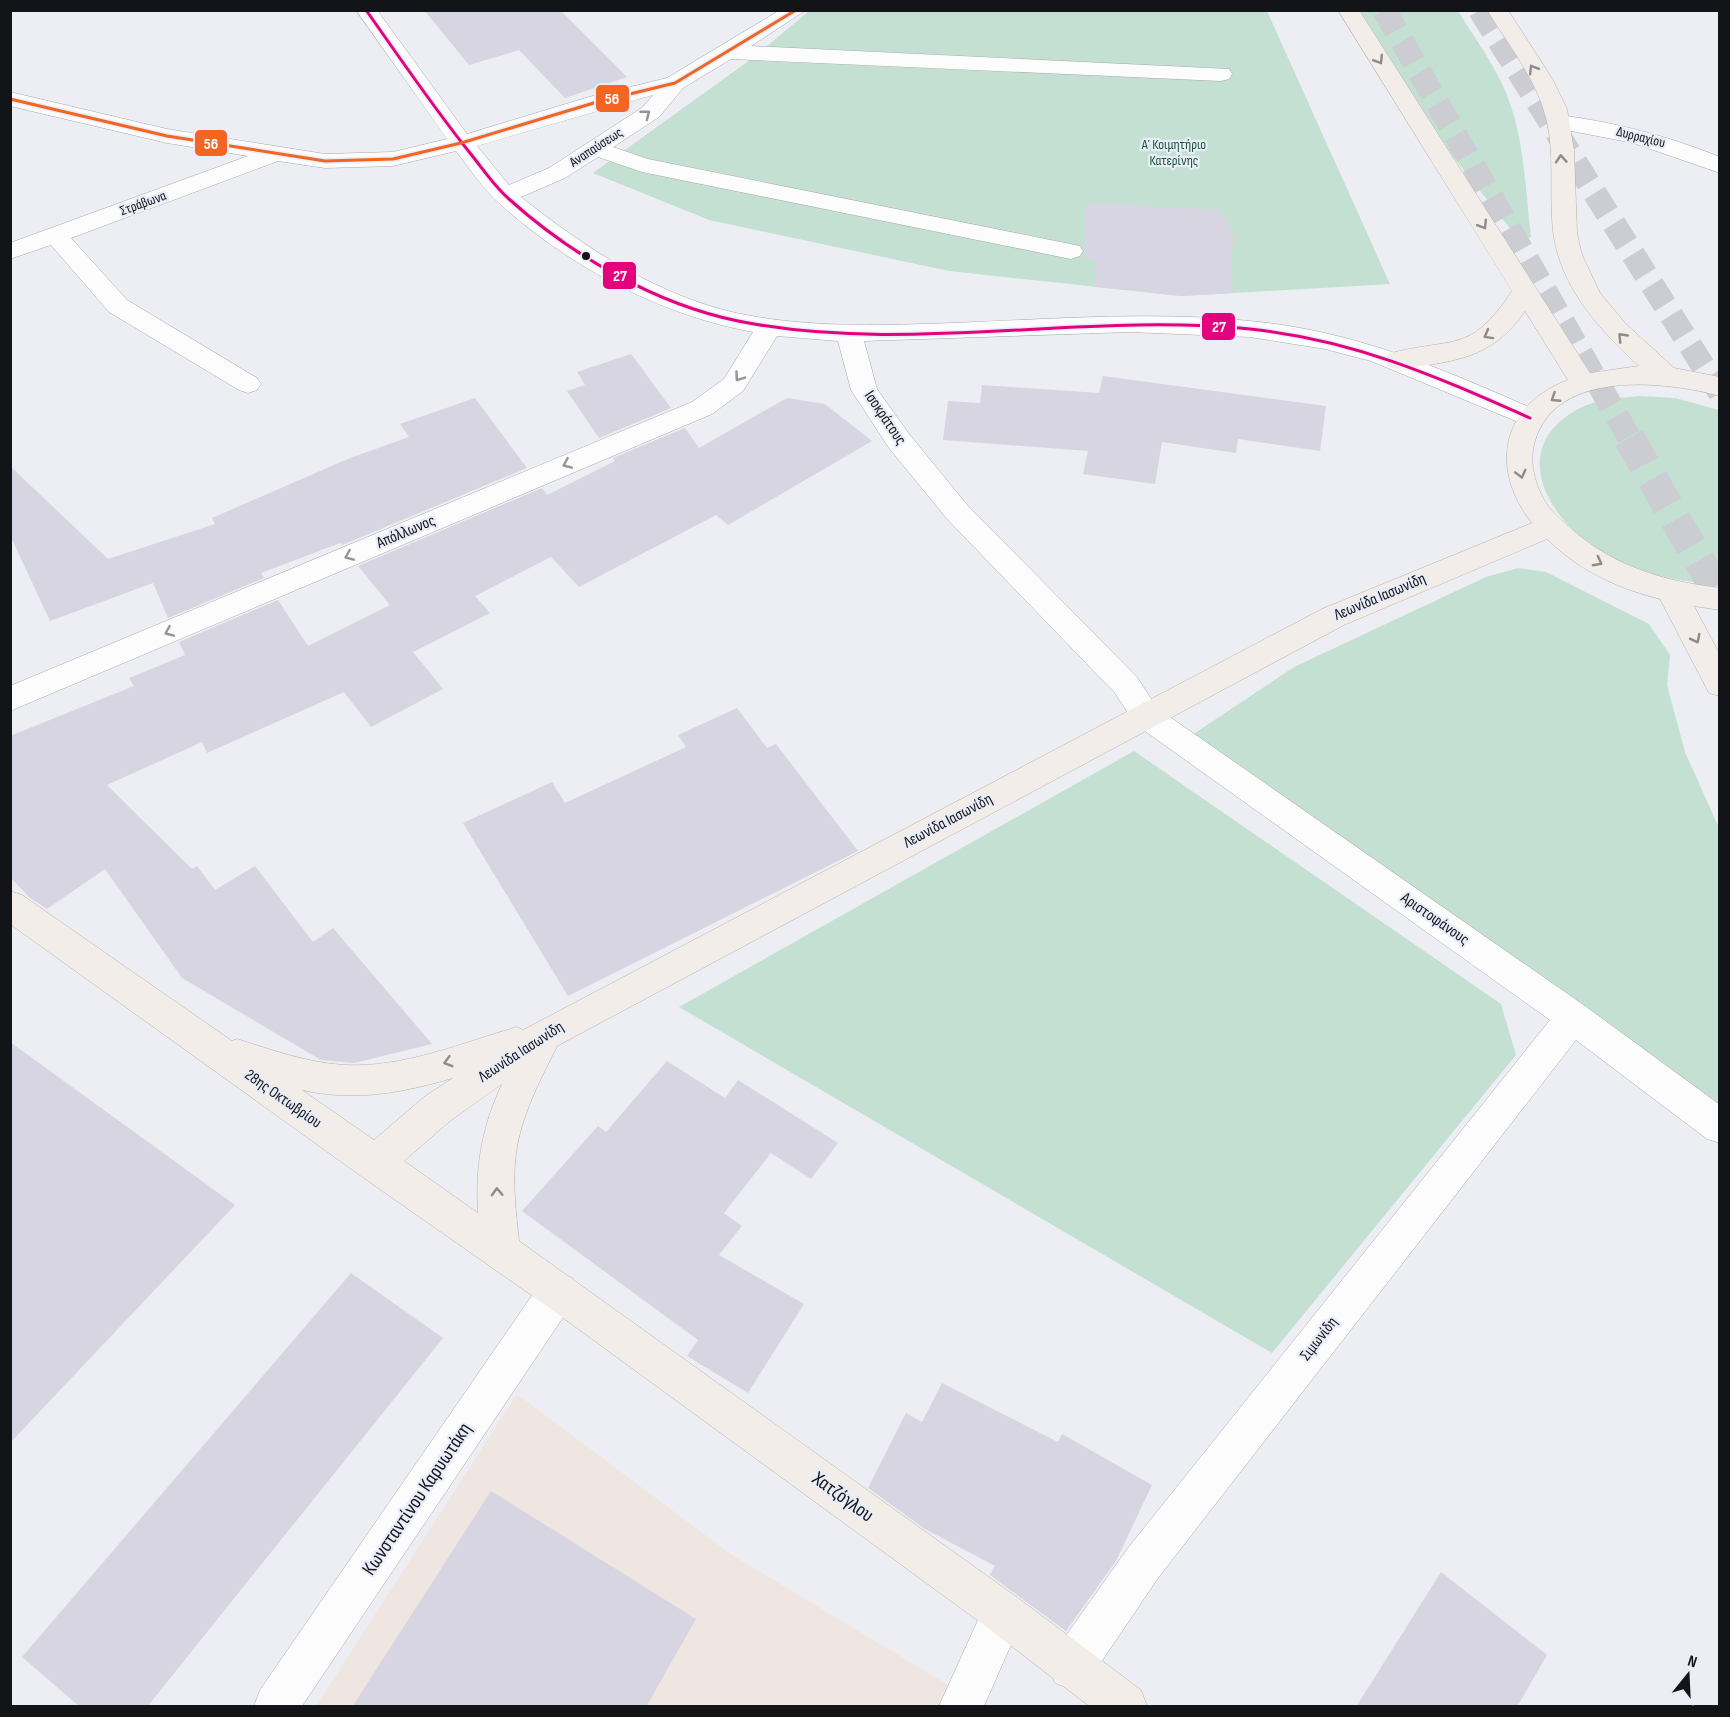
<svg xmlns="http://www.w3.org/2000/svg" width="1730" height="1717" viewBox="0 0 1730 1717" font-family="'Sofia Sans Condensed',sans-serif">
<rect width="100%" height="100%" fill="#eceef4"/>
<polygon fill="#f0e6e1" points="517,1394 732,1555 963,1694 957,1706 316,1706"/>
<g fill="#c4e0d2">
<polygon points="809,11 1267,11 1390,284 1182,296 949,271 709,220 593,173 754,57"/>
<path d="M1357 11H1458C1478 43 1503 76 1513 113 1525 153 1526 196 1531 237L1524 240 1516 236 1450 153Z"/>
<path d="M1640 396 1675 398 1719 410V584C1672 582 1621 570 1583 539 1538 502 1516 443 1578 409 1596 399 1619 398 1640 396Z"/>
<polygon points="1518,568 1546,572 1649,624 1670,655 1667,685 1685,752 1719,828 1719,1110 1192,735 1294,667 1486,577"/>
<polygon points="1134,751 1501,1004 1516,1055 1272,1353 679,1007"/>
</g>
<g fill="#d7d5e1">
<polygon points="424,10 560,10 627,77 565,98 519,50 469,65"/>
<polygon points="1086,203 1221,210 1235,239 1230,254 1233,293 1182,296 1095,287 1096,259 1085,258"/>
<polygon points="631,354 671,408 599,438 567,391 585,385 577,372"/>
<polygon points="1103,376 1326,406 1320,451 1238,439 1236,453 1162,442 1155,484 1083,474 1088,451 943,440 948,401 980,403 982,385 1099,393"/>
<polygon points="475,398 527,468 342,545 340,543 261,573 264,578 168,618 153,583 50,621 10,535 10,466 108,559 215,524 212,518 350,458 409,437 400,424"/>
<polygon points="787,398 825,404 872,441 728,525 716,515 579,587 551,557 475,596 490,613 413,652 443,689 371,727 344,692 207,753 202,742 107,785 192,869 197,866 215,890 255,866 313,942 333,928 432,1044 354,1063 321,1060 182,978 105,869 47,909 30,898 10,877 10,736 134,686 129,678 185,655 179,642 278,600 308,646 390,605 358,566 542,488 547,495 615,461 613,458 685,428 699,448"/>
<polygon points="737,708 767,748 776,744 858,851 568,996 463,823 552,782 565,803 686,747 678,735"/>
<polygon points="10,1042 235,1205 10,1443"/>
<polygon points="667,1061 725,1098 738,1080 838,1143 811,1179 771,1153 724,1213 742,1226 719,1255 804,1304 748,1393 687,1356 698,1340 522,1211 598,1126 606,1132"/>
<polygon points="351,1273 443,1338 147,1707 80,1707 22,1657"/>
<polygon points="942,1383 1058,1442 1062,1434 1152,1485 1116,1561 1066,1631 990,1575 995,1566 925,1529 868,1488 906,1413 922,1422"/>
<polygon points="491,1491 696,1619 646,1707 352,1707"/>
<polygon points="1441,1572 1547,1655 1517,1707 1356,1707"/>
</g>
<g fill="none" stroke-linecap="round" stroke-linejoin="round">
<g stroke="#cbcdd3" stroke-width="24" stroke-dasharray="24 12" stroke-linecap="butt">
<polyline points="1384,10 1630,439"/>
<polyline points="1480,10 1720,393"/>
</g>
<polyline stroke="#cbcdd3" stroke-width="31" stroke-dasharray="31 16" stroke-linecap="butt" points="1629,438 1720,597"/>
<defs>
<g id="minor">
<path d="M356 10H377L467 134 589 97 667 78 780 10H806L751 46 1229 69 1232 74 1229 79 1221 81 731 59 683 88 659 117 613 147 648 159 1080 246 1083 251 1080 256 1071 259 642 172 598 157 565 178 521 197C584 247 656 295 736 313 797 326 861 326 923 324 1032 321 1141 310 1250 321 1356 331 1443 369 1540 412L1544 418 1540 424 1530 427 1371 361 1325 349 1250 337 1130 332 864 341 877 389 909 434 968 506 1137 677 1157 708 1585 1006 1720 1105V1143L1707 1139 1576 1040 1158 1578 1087 1683 1071 1689 1055 1683 1049 1667 1055 1651 1128 1548 1550 1020 1135 724 1115 693 948 520 889 448 851 390 838 341 777 336 743 391 712 414 10 711V686L692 402 724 379 753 332C660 315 570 267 500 204 483 189 470 169 456 151L393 166 325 168 278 161 71 238 127 300 257 378 261 384 257 390 248 393 239 390 109 312 51 245 10 259V243L248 156 167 143 10 106V92L167 129 325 154 393 152 447 139ZM653 95 643 107 549 168 509 185 477 146Z"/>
<path d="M1559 115C1614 122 1668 136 1720 157V173L1633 143 1551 127 1547 122 1551 117Z"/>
<polygon points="558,1272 572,1278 577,1291 572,1304 302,1706 254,1706 260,1690 544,1278"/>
<polygon points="1003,1591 1018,1598 1025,1613 984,1706 939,1706 988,1598"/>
</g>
<path id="major" d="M1338 10H1359L1590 373 1639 366C1595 326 1554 280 1552 218 1550 186 1554 153 1547 122 1538 81 1509 46 1487 10H1508L1553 80 1567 109 1574 150 1577 233 1582 255 1600 293 1626 324 1674 368 1720 377V396C1665 381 1556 369 1535 441 1529 460 1534 481 1543 498 1550 511 1563 522 1574 531 1617 568 1665 581 1720 588V610L1694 606 1720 655V696L1709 693 1660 599C1617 588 1580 571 1547 539L1344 625 557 1046C540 1081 521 1115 516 1154 512 1183 516 1212 519 1241L1018 1598 1141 1690 1147 1706H1089L988 1628 544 1304 361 1176 10 924V891L22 895 232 1041 237 1039C272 1050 308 1063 345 1065 403 1068 462 1043 517 1027L523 1030 1322 609 1532 523C1489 469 1501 405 1568 380L1525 311C1492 360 1451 362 1397 369L1388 366 1384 360 1388 354C1453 336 1469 356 1512 291ZM453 1078 424 1097 374 1140 302 1090C355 1102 401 1093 453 1078ZM502 1084C482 1127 475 1166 478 1213L404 1161 450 1121Z"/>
</defs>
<use href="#minor" stroke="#a7a8ac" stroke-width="1"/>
<use href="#major" stroke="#b7b0a9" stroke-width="1"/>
<use href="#minor" fill="#fcfcfd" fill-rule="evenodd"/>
<use href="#major" fill="#f2ede8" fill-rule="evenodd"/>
<defs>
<path id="bus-1" d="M366 10C400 58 433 107 470 153 483 169 494 186 509 199 571 255 655 304 738 321 906 355 1080 312 1250 329 1355 340 1435 376 1530 418"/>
<polyline id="bus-2" points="10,99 167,136 325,161 393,159 461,143 597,102 675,83 796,10"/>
</defs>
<use href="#bus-1" stroke="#e8edf8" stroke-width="6"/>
<use href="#bus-2" stroke="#e8edf8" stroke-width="6"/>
<use href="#bus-1" stroke="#e5007d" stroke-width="3"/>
<use href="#bus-2" stroke="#f26522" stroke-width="3"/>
</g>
<defs><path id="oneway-chevron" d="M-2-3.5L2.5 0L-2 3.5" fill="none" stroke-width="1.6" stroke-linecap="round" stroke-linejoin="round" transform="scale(1.5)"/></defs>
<g stroke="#8e8b8a">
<use href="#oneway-chevron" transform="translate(1379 60) rotate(58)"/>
<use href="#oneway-chevron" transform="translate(1533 69) rotate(-122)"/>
<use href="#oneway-chevron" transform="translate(1561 159) rotate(-94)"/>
<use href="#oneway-chevron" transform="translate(1483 225) rotate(58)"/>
<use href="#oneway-chevron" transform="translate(1488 335) rotate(151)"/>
<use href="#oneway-chevron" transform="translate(1622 337) rotate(-134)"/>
<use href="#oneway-chevron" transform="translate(1555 398) rotate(147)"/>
<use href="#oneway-chevron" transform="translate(1521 474) rotate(76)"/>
<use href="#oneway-chevron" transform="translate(1598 562) rotate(28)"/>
<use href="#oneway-chevron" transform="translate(1696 639) rotate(63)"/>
<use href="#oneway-chevron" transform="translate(448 1062) rotate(164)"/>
<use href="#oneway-chevron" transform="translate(497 1192) rotate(-92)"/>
</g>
<g stroke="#939496">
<use href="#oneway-chevron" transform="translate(646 114) rotate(-38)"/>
<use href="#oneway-chevron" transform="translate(739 377) rotate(125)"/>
<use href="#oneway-chevron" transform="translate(567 464) rotate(157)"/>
<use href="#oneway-chevron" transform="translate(349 556) rotate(157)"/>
<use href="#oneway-chevron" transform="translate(169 632) rotate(157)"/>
</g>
<circle fill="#131418" stroke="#e8edf8" stroke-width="2" cx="586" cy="256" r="5"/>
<g text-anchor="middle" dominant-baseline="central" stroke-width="4.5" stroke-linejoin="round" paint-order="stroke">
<g font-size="14" fill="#131418" stroke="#e8edf8">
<text transform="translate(1641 137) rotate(14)">Δυρραχίου</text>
<text transform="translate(596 147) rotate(-33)">Αναπαύσεως</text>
<text transform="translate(143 203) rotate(-20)">Στράβωνα</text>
</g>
<g font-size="14" fill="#1b5639" stroke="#e8edf8">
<text x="1174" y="144">Α΄ Κοιμητήριο<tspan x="1174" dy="16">Κατερίνης</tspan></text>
</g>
<g font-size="16" fill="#131418" stroke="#e8edf8">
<text transform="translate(885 418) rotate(56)">Ισοκράτους</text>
<text transform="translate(406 532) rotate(-23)">Απόλλωνος</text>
<text transform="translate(1380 597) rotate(-23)">Λεωνίδα Ιασωνίδη</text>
<text transform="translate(948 821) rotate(-28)">Λεωνίδα Ιασωνίδη</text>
<text transform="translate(1435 919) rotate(35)">Αριστοφάνους</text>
<text transform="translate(521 1052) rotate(-33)">Λεωνίδα Ιασωνίδη</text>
<text transform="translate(283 1099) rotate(35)">28ης Οκτωβρίου</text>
<text transform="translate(1319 1339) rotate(-52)">Σιμωνίδη</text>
</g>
<g font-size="20" fill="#131418" stroke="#e8edf8">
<text transform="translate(843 1497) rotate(36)">Χατζόγλου</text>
<text transform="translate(417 1499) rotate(-56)">Κωνσταντίνου Καρυωτάκη</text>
</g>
</g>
<g stroke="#e8edf8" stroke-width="2">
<rect x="595" y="84" width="35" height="29" rx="6" fill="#f26522"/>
<rect x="194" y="129" width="34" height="28" rx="6" fill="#f26522"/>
<rect x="602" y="261" width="35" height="29" rx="6" fill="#e5007d"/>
<rect x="1201" y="312" width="35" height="29" rx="6" fill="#e5007d"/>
</g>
<g font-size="16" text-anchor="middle" font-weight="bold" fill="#fff">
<text x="612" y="104">56</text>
<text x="211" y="149">56</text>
<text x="620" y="281">27</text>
<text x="1219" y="332">27</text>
</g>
<rect width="1730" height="1717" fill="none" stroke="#131418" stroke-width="24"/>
<g transform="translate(1688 1675) rotate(18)" stroke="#e8edf8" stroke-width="4.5" paint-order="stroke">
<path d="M0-4.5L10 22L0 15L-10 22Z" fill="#131418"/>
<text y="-9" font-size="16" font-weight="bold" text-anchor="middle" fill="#131418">N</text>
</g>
</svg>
